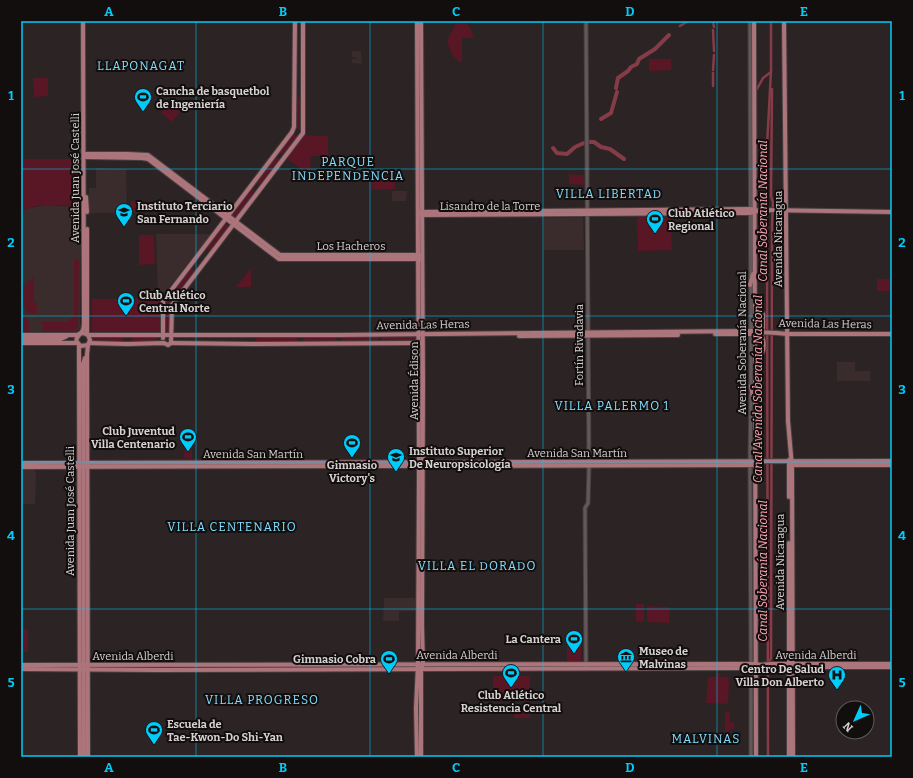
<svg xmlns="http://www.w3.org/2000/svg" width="913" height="778" viewBox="0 0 913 778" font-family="Bitter,serif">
<rect width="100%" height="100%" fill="#2c2324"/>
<g fill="#3a2b2c">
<polygon points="352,51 361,51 362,64 352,63 352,59 357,59 357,58 352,57"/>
<polygon points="96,168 126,169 127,213 89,213 89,188 96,188"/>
<polygon points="392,191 407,191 406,201 392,201"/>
<polygon points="47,205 81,207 80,328 76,332 21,332 21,212 25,209"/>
<polygon points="583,217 584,249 583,250 544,250 544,218"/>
<polygon points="156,234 211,234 160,299 158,299"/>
<polygon points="837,362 855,362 855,371 870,371 870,381 837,381"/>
<polygon points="21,470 34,470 36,472 35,504 21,504"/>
<polygon points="384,598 415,598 415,611 399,611 399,621 383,621"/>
</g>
<g fill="#591625">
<polygon points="459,21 464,21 470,27 474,38 462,38 462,62 459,62 451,53 447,41 456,23"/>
<polygon points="649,59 671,59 671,70 649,71"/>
<polygon points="33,78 48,78 48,96 34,97"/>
<polygon points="297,97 301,97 302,98 302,128 301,130 297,129 296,127"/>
<polygon points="169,103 180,112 172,122 161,113"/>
<polygon points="294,134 298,137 285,154 282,154 279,152 279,150"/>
<polygon points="304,135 328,136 328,156 311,156 310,173 306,173 286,158"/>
<polygon points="276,156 279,159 279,161 261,185 259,185 256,181"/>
<path d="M21 159H79L81 207C64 205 35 202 21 212Z"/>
<polygon points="569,174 584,175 584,185 569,184"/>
<polygon points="395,176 395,189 371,190 371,177"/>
<polygon points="252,189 255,191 254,193 237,217 234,217 232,215 231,213 250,190"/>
<polygon points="131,201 149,202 149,212 131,212"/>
<polygon points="671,217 672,250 638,251 637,217"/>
<polygon points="226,223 229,227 212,250 209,250 207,247"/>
<polygon points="139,235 154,235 155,264 139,265"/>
<polygon points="79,259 78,328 73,332 43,332 42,322 67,322 74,316 74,260"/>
<polygon points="191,268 194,270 195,272 171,304 170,331 167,332 164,330 165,300"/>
<polygon points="251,268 251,287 236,287"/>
<polygon points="34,277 34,302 37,304 37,314 26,312 24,305 23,286"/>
<rect x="877" y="279" width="15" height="12"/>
<rect x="92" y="299" width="68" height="33"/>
<polygon points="21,314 29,321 29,332 21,332"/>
<polygon points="303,336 334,336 336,337 336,341 334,342 303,342"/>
<rect x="382" y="336" width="35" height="5"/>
<polygon points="92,337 121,337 123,338 123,342 122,343 92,343"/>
<rect x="132" y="337" width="26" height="5"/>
<polygon points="257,337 295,337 297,338 297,341 295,343 258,343 256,341"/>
<polygon points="342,337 378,337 378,342 343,342"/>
<polygon points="185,445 192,445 192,459 184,458"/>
<rect x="636" y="604" width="8" height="17"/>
<polygon points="647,606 670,607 669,623 647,622"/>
<rect x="21" y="629" width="7" height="23"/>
<rect x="567" y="646" width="14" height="15"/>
<polygon points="716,673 720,673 720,677 729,677 728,704 706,703 708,677 716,677"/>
<rect x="493" y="676" width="37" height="25"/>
<polygon points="514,707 530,708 530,718 514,718"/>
<polygon points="725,712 730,712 730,722 734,722 734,729 729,730 729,744 725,744"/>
</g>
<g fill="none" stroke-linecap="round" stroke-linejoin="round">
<g stroke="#853c48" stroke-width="2.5">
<polyline points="713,21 714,27"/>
<polyline points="680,26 688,21"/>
<polyline points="713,30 714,51"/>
<polyline points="713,70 714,55"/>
<polyline points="713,86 713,73"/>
<polyline points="757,89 763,78 771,72"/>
<path d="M768 661 771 659C771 514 772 369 772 224L773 203 771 196 772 89"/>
<polyline points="768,757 767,234 766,165 771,71 771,21"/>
</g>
<g stroke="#853c48" stroke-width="4">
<polyline points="616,88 618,78 628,71 631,67 637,64 639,59 655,49 669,35"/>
<polyline points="601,119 611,113 617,92"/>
<polyline points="588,142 594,142 601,147 610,149 624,159"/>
<polyline points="553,148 557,153 567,154 575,147 584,143"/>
</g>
<defs>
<g id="minor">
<polyline points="750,21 751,387"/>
<polyline points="750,461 751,395"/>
<polyline points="750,465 751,664"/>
<polyline points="586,666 585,508 588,503 589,466 586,21"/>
<polyline points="751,757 751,668"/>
</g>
<g id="major">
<polyline points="754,21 756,757"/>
<polyline points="784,21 788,421 792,467 793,757"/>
<polyline points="84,156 86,154 127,154 148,155 280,255 420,255"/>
<polyline points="86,157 142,158 148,159 279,259 420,259"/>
<polyline points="86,197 87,212"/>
<polyline points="420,212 750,209 756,210"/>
<polyline points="420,215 732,213 750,213 757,211 765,210 892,212"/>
<polyline points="87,229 87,334"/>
<polyline points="750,285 753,274"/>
<path d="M755 315 759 311 763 314V328L760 333C764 338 765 347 762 353H760L755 351"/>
<path d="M79 334 83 333 88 335 90 340 88 345 81 346C71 339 80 336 83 330 84 327 84 323 84 320L83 21"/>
<polyline points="715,334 755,334 757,332 777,333 787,334 892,334"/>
<polyline points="21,335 78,335"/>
<polyline points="88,335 340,335 751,331 757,332"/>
<polyline points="519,336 678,335"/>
<polyline points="163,338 163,301 292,132 294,127 295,21"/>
<polyline points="21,339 61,339 67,336"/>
<polyline points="21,343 78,343"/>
<polyline points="89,343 127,344 164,343 168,345 171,343 172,305 303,133 303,21"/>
<polyline points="171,343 253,344 421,343"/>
<polyline points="79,345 80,757"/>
<polyline points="88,345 87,354 88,757"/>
<polyline points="751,386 753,398"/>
<polyline points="21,463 892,461"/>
<polyline points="790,465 892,465"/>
<polyline points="21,467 755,465"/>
<polyline points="789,497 789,460"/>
<polyline points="789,543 789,757"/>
<polyline points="21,665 756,664 760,665 770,664 892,664"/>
<polyline points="790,667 892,667"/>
<polyline points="21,669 158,670 756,668"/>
<polyline points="84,757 83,364 85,358"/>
<polyline points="417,757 416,708 418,664 419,466 417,21"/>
<polyline points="421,757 421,668 423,665 422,626 423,383 421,21"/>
</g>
</defs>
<use href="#minor" stroke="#473f40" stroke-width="5"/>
<use href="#major" stroke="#473f40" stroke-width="6"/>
<use href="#minor" stroke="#625859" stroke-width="3"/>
<use href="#major" stroke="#ac747b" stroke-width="4"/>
</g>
<path fill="none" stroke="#00cbf9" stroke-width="1" stroke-opacity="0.55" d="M196 21V757M370 21V757M543 21V757M717 21V757M21 169H892M21 316H892M21 462H892M21 609H892"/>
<defs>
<symbol id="stadium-pin" viewBox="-11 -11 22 30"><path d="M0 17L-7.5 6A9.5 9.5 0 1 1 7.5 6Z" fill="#00cbf9" stroke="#120e0e"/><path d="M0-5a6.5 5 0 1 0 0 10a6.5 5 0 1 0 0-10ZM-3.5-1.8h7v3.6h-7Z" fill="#111"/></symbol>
<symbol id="university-pin" viewBox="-11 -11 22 30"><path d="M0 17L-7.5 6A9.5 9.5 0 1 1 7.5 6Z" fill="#00cbf9" stroke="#120e0e"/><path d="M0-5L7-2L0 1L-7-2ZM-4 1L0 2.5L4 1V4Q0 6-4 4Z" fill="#111"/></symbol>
<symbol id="museum-pin" viewBox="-11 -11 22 30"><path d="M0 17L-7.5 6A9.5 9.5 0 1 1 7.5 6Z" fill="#00cbf9" stroke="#120e0e"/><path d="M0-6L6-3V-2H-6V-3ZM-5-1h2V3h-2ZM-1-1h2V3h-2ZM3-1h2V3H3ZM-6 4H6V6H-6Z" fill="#111"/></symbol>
<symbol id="hospital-pin" viewBox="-11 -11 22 30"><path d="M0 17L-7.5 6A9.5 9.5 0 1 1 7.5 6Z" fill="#00cbf9" stroke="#120e0e"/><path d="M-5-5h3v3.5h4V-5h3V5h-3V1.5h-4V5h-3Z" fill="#111"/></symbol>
</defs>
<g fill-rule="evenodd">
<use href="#stadium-pin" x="133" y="87" width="20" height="27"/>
<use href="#university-pin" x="114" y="202" width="20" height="27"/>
<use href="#stadium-pin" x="645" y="209" width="20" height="27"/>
<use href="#stadium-pin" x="116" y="291" width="20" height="27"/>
<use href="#stadium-pin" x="178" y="427" width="20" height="27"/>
<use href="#stadium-pin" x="342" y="433" width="20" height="27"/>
<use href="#university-pin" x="386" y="447" width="20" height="27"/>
<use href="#stadium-pin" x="564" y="629" width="20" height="27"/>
<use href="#museum-pin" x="616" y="647" width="20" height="27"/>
<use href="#stadium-pin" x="379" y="649" width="20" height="27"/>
<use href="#stadium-pin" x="501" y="663" width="20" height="27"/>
<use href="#hospital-pin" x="827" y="665" width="20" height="27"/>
<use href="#stadium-pin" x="144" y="720" width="20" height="27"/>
</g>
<g text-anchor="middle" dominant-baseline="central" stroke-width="4" stroke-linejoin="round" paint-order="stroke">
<g font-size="11" font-weight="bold" fill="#d7d1d1" stroke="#120e0e" text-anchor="start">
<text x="156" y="91">Cancha de basquetbol<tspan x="156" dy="13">de Ingeniería</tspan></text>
<text x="137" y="206">Instituto Terciario<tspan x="137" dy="13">San Fernando</tspan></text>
<text x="668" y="213">Club Atlético<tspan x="668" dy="13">Regional</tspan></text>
<text x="139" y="295">Club Atlético<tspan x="139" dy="13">Central Norte</tspan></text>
<text x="175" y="431" text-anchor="end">Club Juventud<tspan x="175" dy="13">Villa Centenario</tspan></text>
<text x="409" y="451">Instituto Superior<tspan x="409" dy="13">De Neuropsicología</tspan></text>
<text x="352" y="465" text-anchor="middle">Gimnasio<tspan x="352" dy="13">Victory's</tspan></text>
<text x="561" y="639" text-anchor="end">La Cantera</text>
<text x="639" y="651">Museo de<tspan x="639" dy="13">Malvinas</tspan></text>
<text x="376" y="659" text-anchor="end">Gimnasio Cobra</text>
<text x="824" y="669" text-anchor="end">Centro De Salud<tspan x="824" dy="13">Villa Don Alberto</tspan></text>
<text x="511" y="695" text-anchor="middle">Club Atlético<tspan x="511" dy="13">Resistencia Central</tspan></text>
<text x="167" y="724">Escuela de<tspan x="167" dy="13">Tae-Kwon-Do Shi-Yan</tspan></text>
</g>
<g font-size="11" fill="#d7d1d1" stroke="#120e0e">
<text transform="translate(75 178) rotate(-90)">Avenida Juan José Castelli</text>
<text x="490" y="206">Lisandro de la Torre</text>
<text transform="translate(778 239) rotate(-90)">Avenida Nicaragua</text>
<text x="351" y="246">Los Hacheros</text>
<text transform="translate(825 324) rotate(1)">Avenida Las Heras</text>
<text transform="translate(423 325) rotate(-1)">Avenida Las Heras</text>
<text transform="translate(742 343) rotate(-90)">Avenida Soberanía Nacional</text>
<text transform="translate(579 345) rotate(-90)">Fortín Rivadavia</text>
<text transform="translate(414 381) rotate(-90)">Avenida Édison</text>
<text x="577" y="453">Avenida San Martín</text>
<text x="253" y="454">Avenida San Martín</text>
<text transform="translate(70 511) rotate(-90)">Avenida Juan José Castelli</text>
<text transform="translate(780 562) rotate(-90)">Avenida Nicaragua</text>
<text x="457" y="655">Avenida Alberdi</text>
<text x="816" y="655">Avenida Alberdi</text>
<text x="133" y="656">Avenida Alberdi</text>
</g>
<g font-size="12" letter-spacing="1" fill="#81dfff" stroke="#120e0e">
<text x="141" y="66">LLAPONAGAT</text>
<text x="348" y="162">PARQUE<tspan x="348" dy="14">INDEPENDENCIA</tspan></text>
<text x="609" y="194">VILLA LIBERTAD</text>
<text x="612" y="406">VILLA PALERMO 1</text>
<text x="232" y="527">VILLA CENTENARIO</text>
<text x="477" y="566">VILLA EL DORADO</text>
<text x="262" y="700">VILLA PROGRESO</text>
<text x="706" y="739">MALVINAS</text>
</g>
<g font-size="12" font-style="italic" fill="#fea6b1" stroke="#120e0e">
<text transform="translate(763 211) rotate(-90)">Canal Soberanía Nacional</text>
<text transform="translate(758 389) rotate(-90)">Canal Avenida Soberanía Nacional</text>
<text transform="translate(763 571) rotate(-90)">Canal Soberanía Nacional</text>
</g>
</g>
<rect width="913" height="778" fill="none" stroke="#120e0e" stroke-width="44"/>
<g transform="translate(855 720) rotate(225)"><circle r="19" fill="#120e0e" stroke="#615c5c"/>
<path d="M0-3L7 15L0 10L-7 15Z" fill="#00cbf9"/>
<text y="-6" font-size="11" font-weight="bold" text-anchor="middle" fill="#d7d1d1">N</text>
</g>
<rect x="22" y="22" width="869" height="734" fill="none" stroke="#00cbf9" stroke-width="1.5"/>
<g font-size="13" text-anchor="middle" font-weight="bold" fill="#00cbf9">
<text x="109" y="16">A</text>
<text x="283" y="16">B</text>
<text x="456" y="16">C</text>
<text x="630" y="16">D</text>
<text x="804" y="16">E</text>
<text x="11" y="100">1</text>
<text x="902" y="100">1</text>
<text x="11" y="247">2</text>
<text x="902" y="247">2</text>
<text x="11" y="394">3</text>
<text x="902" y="394">3</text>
<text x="11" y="540">4</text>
<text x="902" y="540">4</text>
<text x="11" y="687">5</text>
<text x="902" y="687">5</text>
<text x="109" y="772">A</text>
<text x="283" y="772">B</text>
<text x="456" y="772">C</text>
<text x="630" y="772">D</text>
<text x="804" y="772">E</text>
</g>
</svg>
